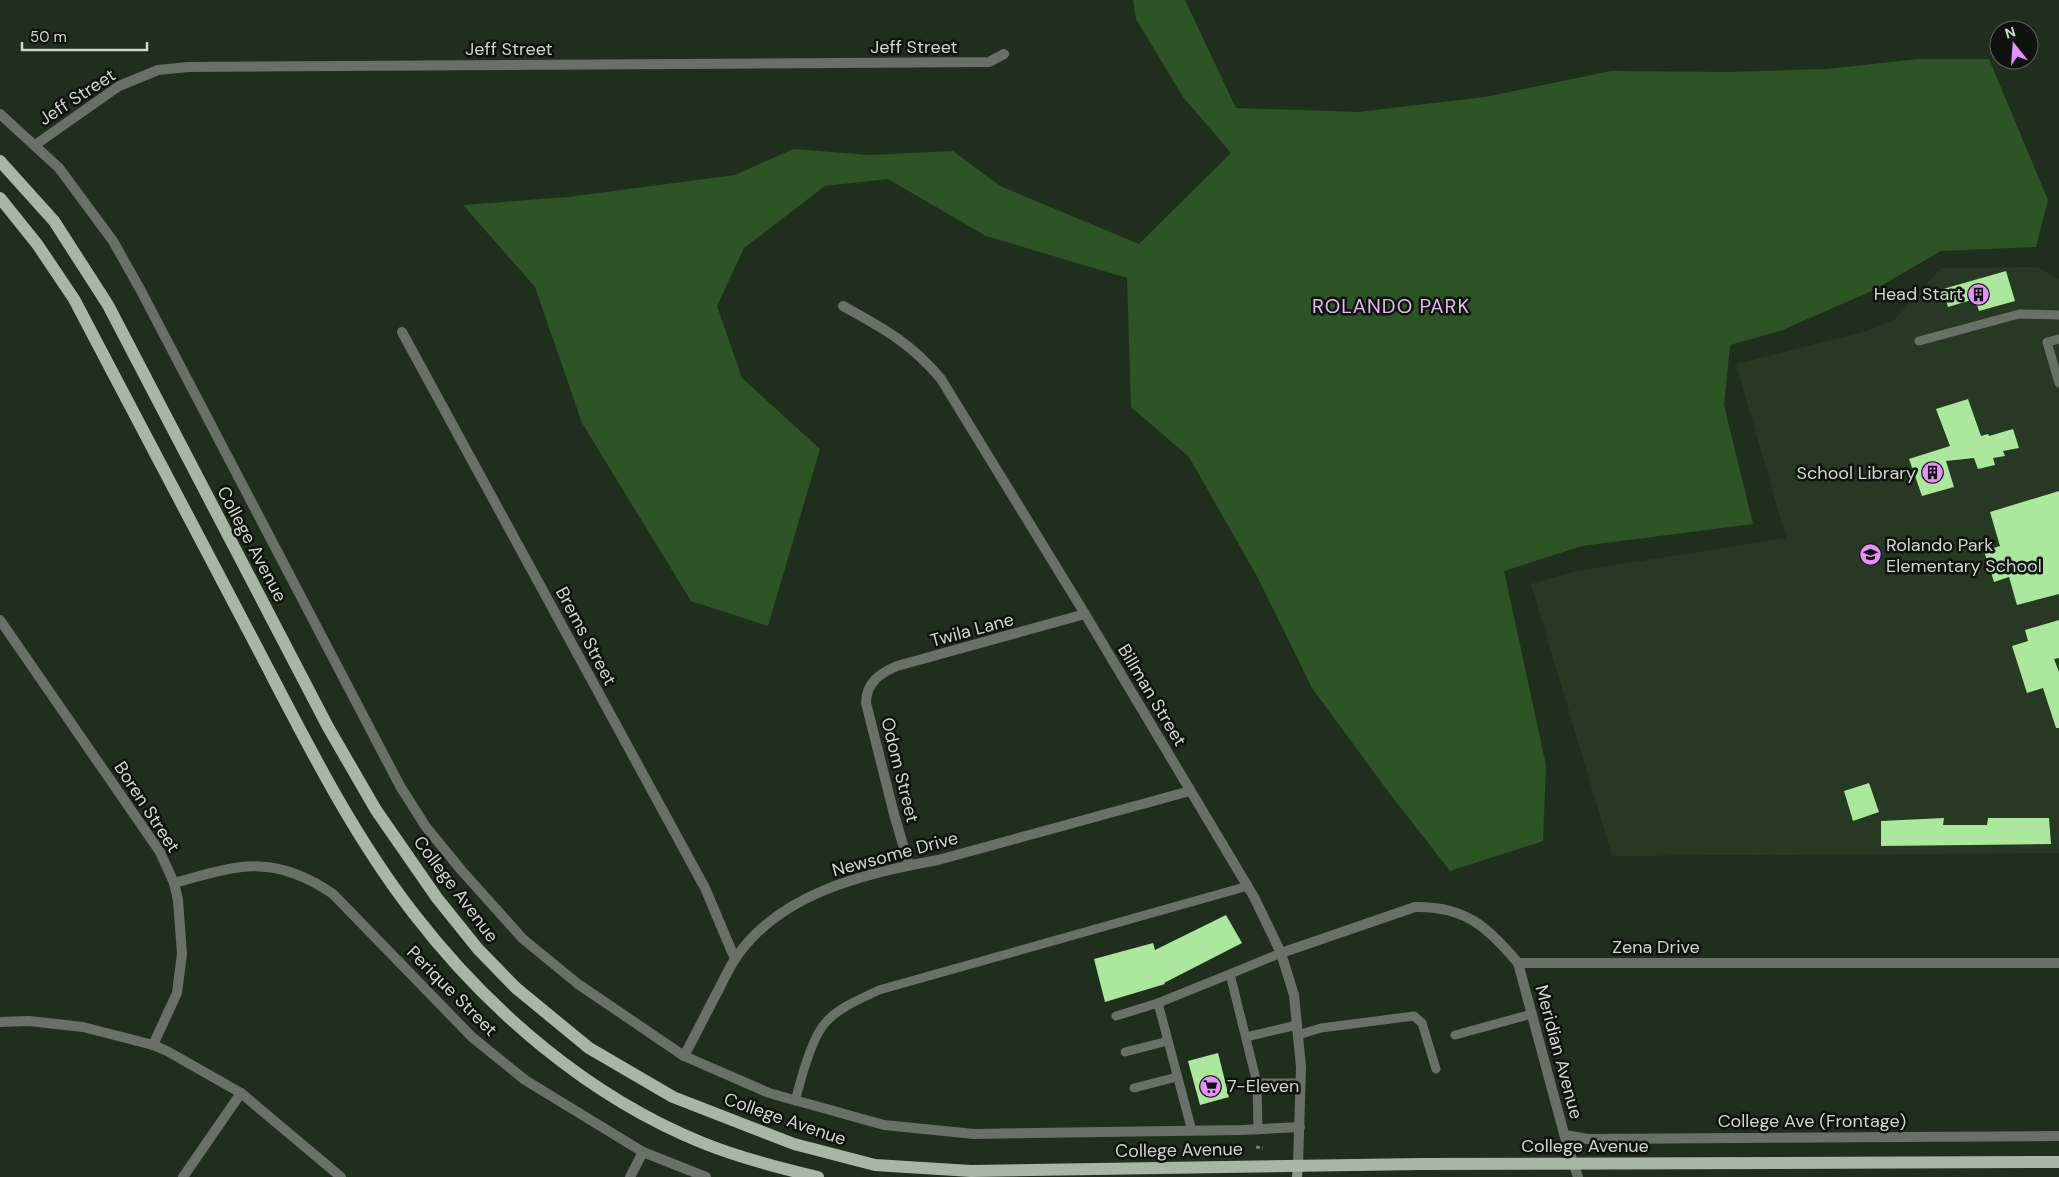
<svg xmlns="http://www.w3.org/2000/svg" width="2059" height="1177" viewBox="0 0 2059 1177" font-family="'DM Sans',sans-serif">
<rect width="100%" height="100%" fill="#202e1d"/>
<polygon fill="#273923" points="2037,267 2059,279 2059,853 1612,856 1531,584 1577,571 1786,538 1736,364 1867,331 1895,319 1941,268"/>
<polygon fill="#2d5424" points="1133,0 1185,0 1236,108 1358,112 1485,97 1611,71 1729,72 1827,69 1919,59 1989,59 2048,200 2036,247 1941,251 1872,291 1780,331 1730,345 1724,405 1753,524 1582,546 1504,571 1546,765 1543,841 1450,871 1390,794 1312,688 1258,578 1189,457 1131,407 1127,278 986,236 888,179 825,186 744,248 717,306 742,378 820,449 768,626 691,601 582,423 535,287 463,205 568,197 735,175 793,149 870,155 953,151 1000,186 1139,244 1231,153 1183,97 1136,19"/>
<g fill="#ace79e">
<polygon points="2006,271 2015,301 1979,311 1975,299 1948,307 1943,289"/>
<polygon points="1968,399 1981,436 1988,434 1989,436 2013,429 2019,448 2003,451 2005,456 1993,458 1995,465 1978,469 1974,458 1946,461 1954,487 1922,496 1909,459 1950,446 1936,409"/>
<polygon points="2059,491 2059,594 2017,605 2009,577 1994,582 1984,551 2000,546 1990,512"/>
<polygon points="2059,620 2059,658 2054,659 2059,672 2059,728 2056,728 2043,688 2027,693 2012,646 2028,641 2025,630"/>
<polygon points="1869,783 1879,812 1853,821 1844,791"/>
<polygon points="1944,818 1943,825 1987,825 1988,818 2049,818 2051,844 1881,846 1881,821"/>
<polygon points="1226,915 1242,943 1164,983 1165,984 1105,1002 1094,959 1153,943 1155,950"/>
<polygon points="1218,1053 1229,1097 1200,1105 1188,1061"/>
</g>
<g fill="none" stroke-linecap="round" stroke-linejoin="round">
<polyline stroke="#778274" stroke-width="3" stroke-dasharray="4 2.5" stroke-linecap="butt" points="1256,1147 1263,1148"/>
<g stroke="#697067" stroke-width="9">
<polyline points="2059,339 2047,342 2059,383"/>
<polyline points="1919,341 2019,314 2059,315"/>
<polyline points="1158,1003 1192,1131"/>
<polyline points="1116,1016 1158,1003 1230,974"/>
<polyline points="1298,1035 1321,1028 1414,1016 1422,1023 1436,1069"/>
<polyline points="1455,1035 1532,1014"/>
<polyline points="1246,1037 1297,1025"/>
<polyline points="1125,1052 1168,1041"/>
<polyline points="1257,1083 1301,1083"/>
<polyline points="1134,1088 1177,1077"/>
<path d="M795 1101C801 1080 811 1038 826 1022 840 1007 860 999 879 990L1248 886"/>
<polyline points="1258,1130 1257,1083 1230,974 1281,953"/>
</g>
<g stroke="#697067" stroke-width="10">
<polyline points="0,114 59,168 113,241 140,289 400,786 426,827 462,871 523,939 578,984 684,1056 769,1093 884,1125 974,1134 1241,1130 1300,1127"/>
<polyline points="35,145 119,86 158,70 188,67 989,62 1004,54"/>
<path d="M843 306C883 328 911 343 941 379L1085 614 1254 897 1281 953 1294 995 1301 1067 1298 1165"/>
<polyline points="402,332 705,888 735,959"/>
<polyline points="0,620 160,852 174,883 178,900 182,954 177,993 153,1045"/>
<path d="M909 865 894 814 866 703C866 683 880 673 897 666L1085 614"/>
<path d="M174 883C238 865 274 853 333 894L472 1037 525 1080 643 1152 706 1177"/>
<path d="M1281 953 1415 907C1465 906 1488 927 1518 963H2059"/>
<polyline points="1518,963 1566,1141 1578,1177"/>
<path d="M684 1056C696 1034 707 1011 719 989 724 979 729 968 735 959 779 893 865 873 938 860L1190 791"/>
<polyline points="1565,1135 1588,1139 2059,1136"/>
<polyline points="183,1177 241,1093"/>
<polyline points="630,1177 643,1152"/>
</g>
<polyline stroke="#697067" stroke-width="10" points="0,1022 29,1021 83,1027 153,1045 167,1051 241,1093 341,1177"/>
<polyline stroke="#8d988a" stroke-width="10" points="1297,1177 1298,1165"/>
<g stroke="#a8b7a5" stroke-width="12">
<polyline points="0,161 54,221 108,305 328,727 376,810 437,898 478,949 516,988 589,1048 673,1097 794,1144 875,1165 971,1171 1422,1164 2059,1162"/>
<path d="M0 198 37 244 74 299C133 411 192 523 250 634 300 729 348 829 414 914 489 1011 589 1097 703 1143 740 1158 779 1168 818 1177"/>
</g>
</g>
<defs>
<symbol id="building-disc" viewBox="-11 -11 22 22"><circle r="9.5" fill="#e98efe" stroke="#0e140d"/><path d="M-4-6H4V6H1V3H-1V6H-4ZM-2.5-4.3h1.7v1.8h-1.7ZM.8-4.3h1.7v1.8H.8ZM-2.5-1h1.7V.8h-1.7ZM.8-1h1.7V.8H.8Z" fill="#111"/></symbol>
<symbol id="school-disc" viewBox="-11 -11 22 22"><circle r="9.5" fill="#e98efe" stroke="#0e140d"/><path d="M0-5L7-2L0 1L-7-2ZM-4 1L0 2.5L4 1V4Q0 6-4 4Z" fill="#111"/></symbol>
<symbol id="supermarket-disc" viewBox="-11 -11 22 22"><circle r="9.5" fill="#e98efe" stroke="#0e140d"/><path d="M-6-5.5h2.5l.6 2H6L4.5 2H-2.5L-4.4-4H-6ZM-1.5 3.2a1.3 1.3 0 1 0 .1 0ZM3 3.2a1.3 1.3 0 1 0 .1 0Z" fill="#111"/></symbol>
</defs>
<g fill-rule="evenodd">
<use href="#building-disc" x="1966" y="282" width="25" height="25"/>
<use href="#building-disc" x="1920" y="460" width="25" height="25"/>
<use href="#school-disc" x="1858" y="542" width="25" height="25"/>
<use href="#supermarket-disc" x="1198" y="1074" width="25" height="25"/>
</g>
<g text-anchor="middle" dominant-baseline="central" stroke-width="5" stroke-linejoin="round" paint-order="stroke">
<g font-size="18" fill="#cfd8cd" stroke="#0e140d">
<text x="914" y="47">Jeff Street</text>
<text x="509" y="49">Jeff Street</text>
<text transform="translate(77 97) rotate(-33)">Jeff Street</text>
<text transform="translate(252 544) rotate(62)">College Avenue</text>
<text transform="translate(972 630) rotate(-15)">Twila Lane</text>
<text transform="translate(586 636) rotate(62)">Brems Street</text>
<text transform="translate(1152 695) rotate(59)">Billman Street</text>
<text transform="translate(900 770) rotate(76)">Odom Street</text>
<text transform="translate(147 807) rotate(57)">Boren Street</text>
<text transform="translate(895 854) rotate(-15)">Newsome Drive</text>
<text transform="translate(456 889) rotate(53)">College Avenue</text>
<text x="1656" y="947">Zena Drive</text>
<text transform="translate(452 991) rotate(45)">Perique Street</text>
<text transform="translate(1559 1052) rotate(75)">Meridian Avenue</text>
<text transform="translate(785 1119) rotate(19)">College Avenue</text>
<text x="1812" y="1121">College Ave (Frontage)</text>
<text x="1585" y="1146">College Avenue</text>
<text transform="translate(1179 1150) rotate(-1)">College Avenue</text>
</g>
<g font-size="18" fill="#cfd8cd" stroke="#0e140d" text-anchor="end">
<text x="1963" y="294">Head Start</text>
<text x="1916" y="473">School Library</text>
<text x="1886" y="545" text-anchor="start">Rolando Park<tspan x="1886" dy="21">Elementary School</tspan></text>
<text x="1227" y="1086" text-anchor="start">7-Eleven</text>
</g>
<g font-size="20" letter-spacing="1" fill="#e8b6f4" stroke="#0e140d">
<text x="1391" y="306">ROLANDO PARK</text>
</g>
</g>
<g transform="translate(2014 45) rotate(343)"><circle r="24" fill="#0e140d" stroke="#5b625a"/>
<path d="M0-4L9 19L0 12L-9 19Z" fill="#e98efe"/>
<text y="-8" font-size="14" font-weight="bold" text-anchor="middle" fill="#cfd8cd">N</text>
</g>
<path d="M22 42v8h125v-8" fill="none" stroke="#cfd8cd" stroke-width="2.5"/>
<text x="30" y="42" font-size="15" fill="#cfd8cd" stroke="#0e140d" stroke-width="4" paint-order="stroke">50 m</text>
</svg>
